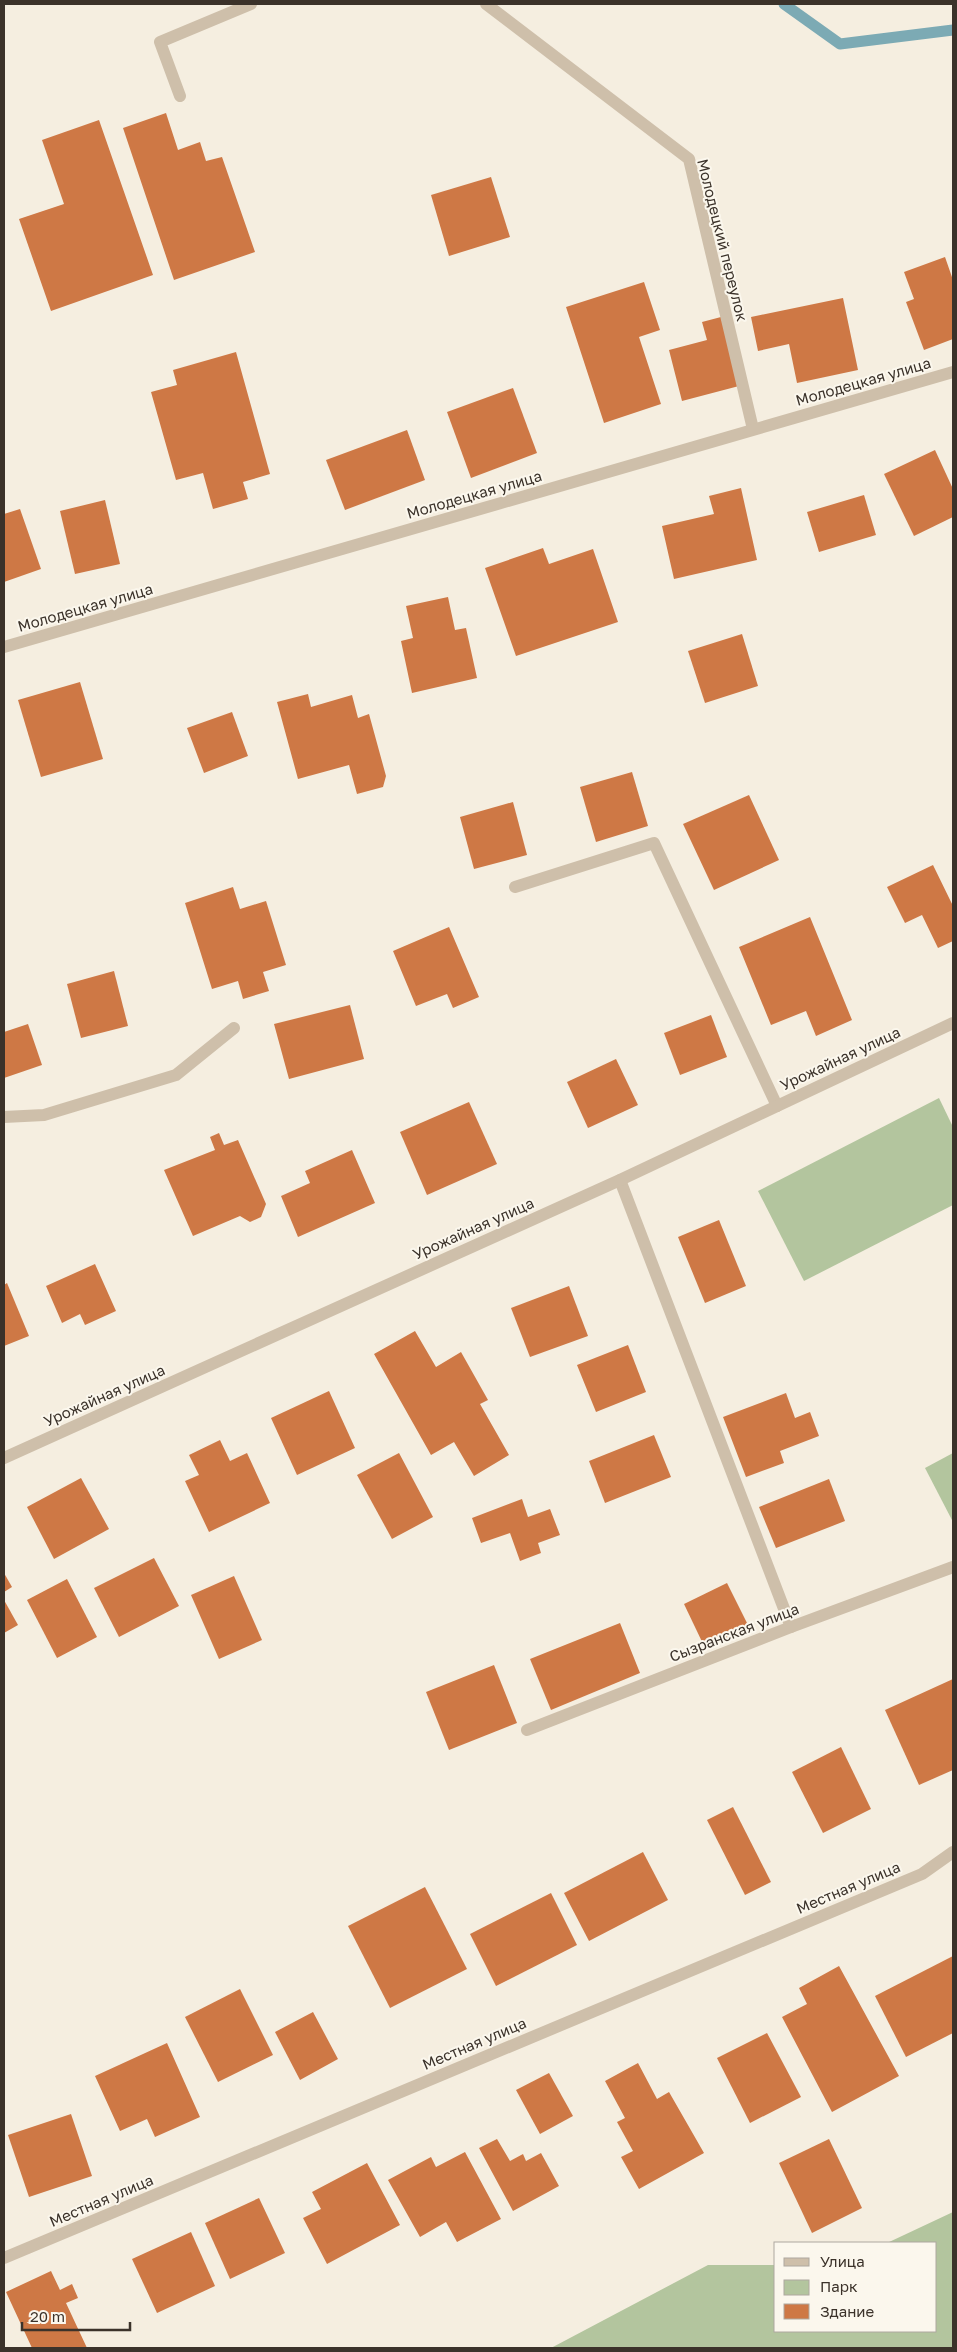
<svg xmlns="http://www.w3.org/2000/svg" width="957" height="2352" viewBox="0 0 957 2352" font-family="'Golos Text',sans-serif">
<rect width="100%" height="100%" fill="#f5eee0"/>
<g fill="#b3c59e">
<polygon points="939,1098 953,1127 953,1205 804,1281 758,1191"/>
<polygon points="953,1453 953,1522 925,1468"/>
<polygon points="953,2212 953,2348 551,2348 708,2265 776,2265 776,2331 936,2331 936,2243 887,2243"/>
</g>
<g fill="none" stroke-linecap="round" stroke-linejoin="round">
<polyline stroke="#7caab4" stroke-width="11" points="784,4 840,44 953,30"/>
</g>
<g fill="#ce7845">
<polygon points="166,113 178,150 200,142 206,161 222,157 255,252 174,280 123,128"/>
<polygon points="99,120 153,275 51,311 19,219 64,204 42,140"/>
<polygon points="491,177 510,237 449,256 431,195"/>
<polygon points="945,257 953,280 953,339 924,350 906,302 914,299 904,272"/>
<polygon points="644,282 660,330 639,337 661,404 604,423 566,307"/>
<polygon points="843,298 858,370 797,383 789,344 758,351 751,317"/>
<polygon points="721,317 739,386 682,401 669,350 707,340 702,322"/>
<polygon points="236,352 270,474 243,482 248,499 213,509 203,473 176,480 151,392 177,385 173,370"/>
<polygon points="513,388 537,453 471,478 447,412"/>
<polygon points="407,430 425,480 345,510 326,460"/>
<polygon points="935,450 953,489 953,517 914,536 884,474"/>
<polygon points="741,488 757,560 674,579 662,526 714,514 709,496"/>
<polygon points="864,495 876,535 819,552 807,512"/>
<polygon points="105,500 120,564 75,574 60,511"/>
<polygon points="20,509 41,569 4,582 4,514"/>
<polygon points="543,548 549,564 593,549 618,622 516,656 485,568"/>
<polygon points="448,597 455,630 466,628 477,678 412,693 401,641 413,638 406,606"/>
<polygon points="742,634 758,686 705,703 688,651"/>
<polygon points="80,682 103,759 41,777 18,700"/>
<polygon points="308,694 311,707 352,695 358,718 369,714 386,776 383,787 357,794 349,765 298,779 277,702"/>
<polygon points="232,712 248,756 204,773 187,728"/>
<polygon points="632,772 648,826 596,842 580,787"/>
<polygon points="749,795 779,860 714,890 683,824"/>
<polygon points="513,802 527,855 474,869 460,817"/>
<polygon points="933,865 953,906 953,941 938,948 922,915 905,923 887,887"/>
<polygon points="233,887 240,909 266,901 286,965 263,972 269,991 243,999 238,981 212,989 185,903"/>
<polygon points="810,917 852,1020 816,1036 806,1011 771,1025 739,947"/>
<polygon points="449,927 479,997 453,1008 447,994 416,1006 393,951"/>
<polygon points="114,971 128,1026 81,1038 67,984"/>
<polygon points="350,1005 364,1059 289,1079 274,1024"/>
<polygon points="711,1015 727,1057 680,1075 664,1033"/>
<polygon points="28,1024 42,1065 4,1078 4,1032"/>
<polygon points="616,1059 638,1105 588,1128 567,1082"/>
<polygon points="469,1102 497,1164 427,1195 400,1132"/>
<polygon points="219,1133 224,1145 238,1140 266,1204 261,1217 250,1222 240,1216 193,1236 164,1170 215,1150 210,1137"/>
<polygon points="352,1150 375,1203 298,1237 281,1196 310,1183 305,1171"/>
<polygon points="719,1220 746,1286 705,1303 678,1237"/>
<polygon points="95,1264 116,1311 85,1325 80,1314 62,1323 46,1286"/>
<polygon points="7,1283 29,1336 4,1346 4,1285"/>
<polygon points="569,1286 588,1336 530,1357 511,1308"/>
<polygon points="415,1331 436,1367 461,1352 488,1400 480,1404 509,1455 474,1476 454,1442 431,1455 374,1354"/>
<polygon points="628,1345 646,1392 596,1412 577,1365"/>
<polygon points="329,1391 355,1448 297,1475 271,1418"/>
<polygon points="786,1393 795,1418 810,1412 819,1436 780,1451 784,1463 746,1477 723,1417"/>
<polygon points="654,1435 671,1477 605,1503 589,1461"/>
<polygon points="220,1440 230,1461 247,1453 270,1503 209,1532 185,1481 199,1475 189,1455"/>
<polygon points="399,1453 433,1517 392,1539 357,1475"/>
<polygon points="81,1478 109,1529 54,1559 27,1507"/>
<polygon points="829,1479 845,1521 776,1548 759,1507"/>
<polygon points="522,1499 528,1517 550,1509 560,1535 538,1543 541,1553 520,1561 510,1533 481,1543 472,1518"/>
<polygon points="154,1558 179,1606 119,1637 94,1588"/>
<polygon points="4,1573 12,1587 4,1592"/>
<polygon points="234,1576 262,1640 219,1659 191,1595"/>
<polygon points="67,1579 97,1637 57,1658 27,1600"/>
<polygon points="727,1583 749,1627 705,1648 684,1604"/>
<polygon points="4,1600 18,1625 4,1633"/>
<polygon points="620,1623 640,1673 551,1710 530,1659"/>
<polygon points="494,1665 517,1723 449,1750 426,1692"/>
<polygon points="953,1679 953,1770 919,1785 885,1710"/>
<polygon points="841,1747 871,1809 823,1833 792,1772"/>
<polygon points="733,1807 771,1882 745,1895 707,1820"/>
<polygon points="643,1852 668,1900 589,1941 564,1893"/>
<polygon points="425,1887 467,1969 390,2008 348,1926"/>
<polygon points="551,1893 577,1945 496,1986 470,1934"/>
<polygon points="953,1956 953,2033 906,2057 875,1996"/>
<polygon points="839,1966 899,2076 832,2112 782,2017 807,2004 799,1988"/>
<polygon points="240,1989 273,2055 218,2082 185,2017"/>
<polygon points="313,2012 338,2059 300,2080 275,2032"/>
<polygon points="767,2033 801,2097 750,2123 717,2058"/>
<polygon points="167,2043 200,2117 155,2137 147,2119 120,2131 95,2076"/>
<polygon points="638,2063 657,2099 669,2092 704,2153 639,2189 621,2157 633,2151 617,2122 625,2118 605,2081"/>
<polygon points="549,2073 573,2116 540,2134 516,2090"/>
<polygon points="71,2114 92,2176 29,2197 8,2135"/>
<polygon points="497,2139 510,2161 523,2154 526,2161 541,2153 559,2186 513,2211 479,2148"/>
<polygon points="829,2139 862,2208 812,2233 779,2163"/>
<polygon points="465,2152 501,2219 457,2242 446,2222 420,2237 388,2180 431,2157 436,2167"/>
<polygon points="367,2163 400,2225 327,2264 303,2218 321,2209 312,2192"/>
<polygon points="259,2198 285,2253 230,2279 205,2223"/>
<polygon points="191,2232 215,2286 157,2313 132,2259"/>
<polygon points="51,2271 60,2290 72,2284 78,2298 66,2303 87,2348 32,2348 6,2292"/>
</g>
<g fill="none" stroke-linecap="round" stroke-linejoin="round">
<g stroke="#cebfaa" stroke-width="12">
<polyline points="486,4 689,159 753,429"/>
<polyline points="180,96 160,42 251,4"/>
<polyline points="4,647 953,372"/>
<polyline points="515,887 654,843 777,1106"/>
<polyline points="4,1117 44,1115 176,1075 234,1028"/>
<polyline points="620,1180 791,1627"/>
<polyline points="4,1458 620,1180 953,1023"/>
<polyline points="527,1730 791,1627 953,1567"/>
<polyline points="4,2258 922,1874 953,1852"/>
</g>
</g>
<g text-anchor="middle" dominant-baseline="central" stroke-width="4" stroke-linejoin="round" paint-order="stroke">
<g font-size="15" fill="#3b322a" stroke="#fbf7ed">
<text transform="translate(723 240) rotate(76)">Молодецкий переулок</text>
<text transform="translate(863 381) rotate(-16)">Молодецкая улица</text>
<text transform="translate(474 494) rotate(-16)">Молодецкая улица</text>
<text transform="translate(85 607) rotate(-16)">Молодецкая улица</text>
<text transform="translate(840 1058) rotate(-25)">Урожайная улица</text>
<text transform="translate(473 1228) rotate(-24)">Урожайная улица</text>
<text transform="translate(104 1395) rotate(-24)">Урожайная улица</text>
<text transform="translate(734 1632) rotate(-21)">Сызранская улица</text>
<text transform="translate(848 1887) rotate(-23)">Местная улица</text>
<text transform="translate(474 2043) rotate(-23)">Местная улица</text>
<text transform="translate(101 2200) rotate(-23)">Местная улица</text>
</g>
</g>
<rect width="957" height="2352" fill="none" stroke="#3b322a" stroke-width="10"/>
<rect x="774" y="2242" width="162" height="90" fill="#fbf7ed" stroke="#aea89f"/>
<rect x="784" y="2258" width="25" height="8" fill="#cebfaa" stroke="#aea89f"/>
<text x="820" y="2267" font-size="15" fill="#3b322a">Улица</text>
<rect x="784" y="2280" width="25" height="15" fill="#b3c59e" stroke="#aea89f"/>
<text x="820" y="2292" font-size="15" fill="#3b322a">Парк</text>
<rect x="784" y="2304" width="25" height="15" fill="#ce7845" stroke="#aea89f"/>
<text x="820" y="2317" font-size="15" fill="#3b322a">Здание</text>
<path d="M22 2322v8h108v-8" fill="none" stroke="#3b322a" stroke-width="2.5"/>
<text x="30" y="2322" font-size="15" fill="#3b322a" stroke="#fbf7ed" stroke-width="4" paint-order="stroke">20 m</text>
</svg>
